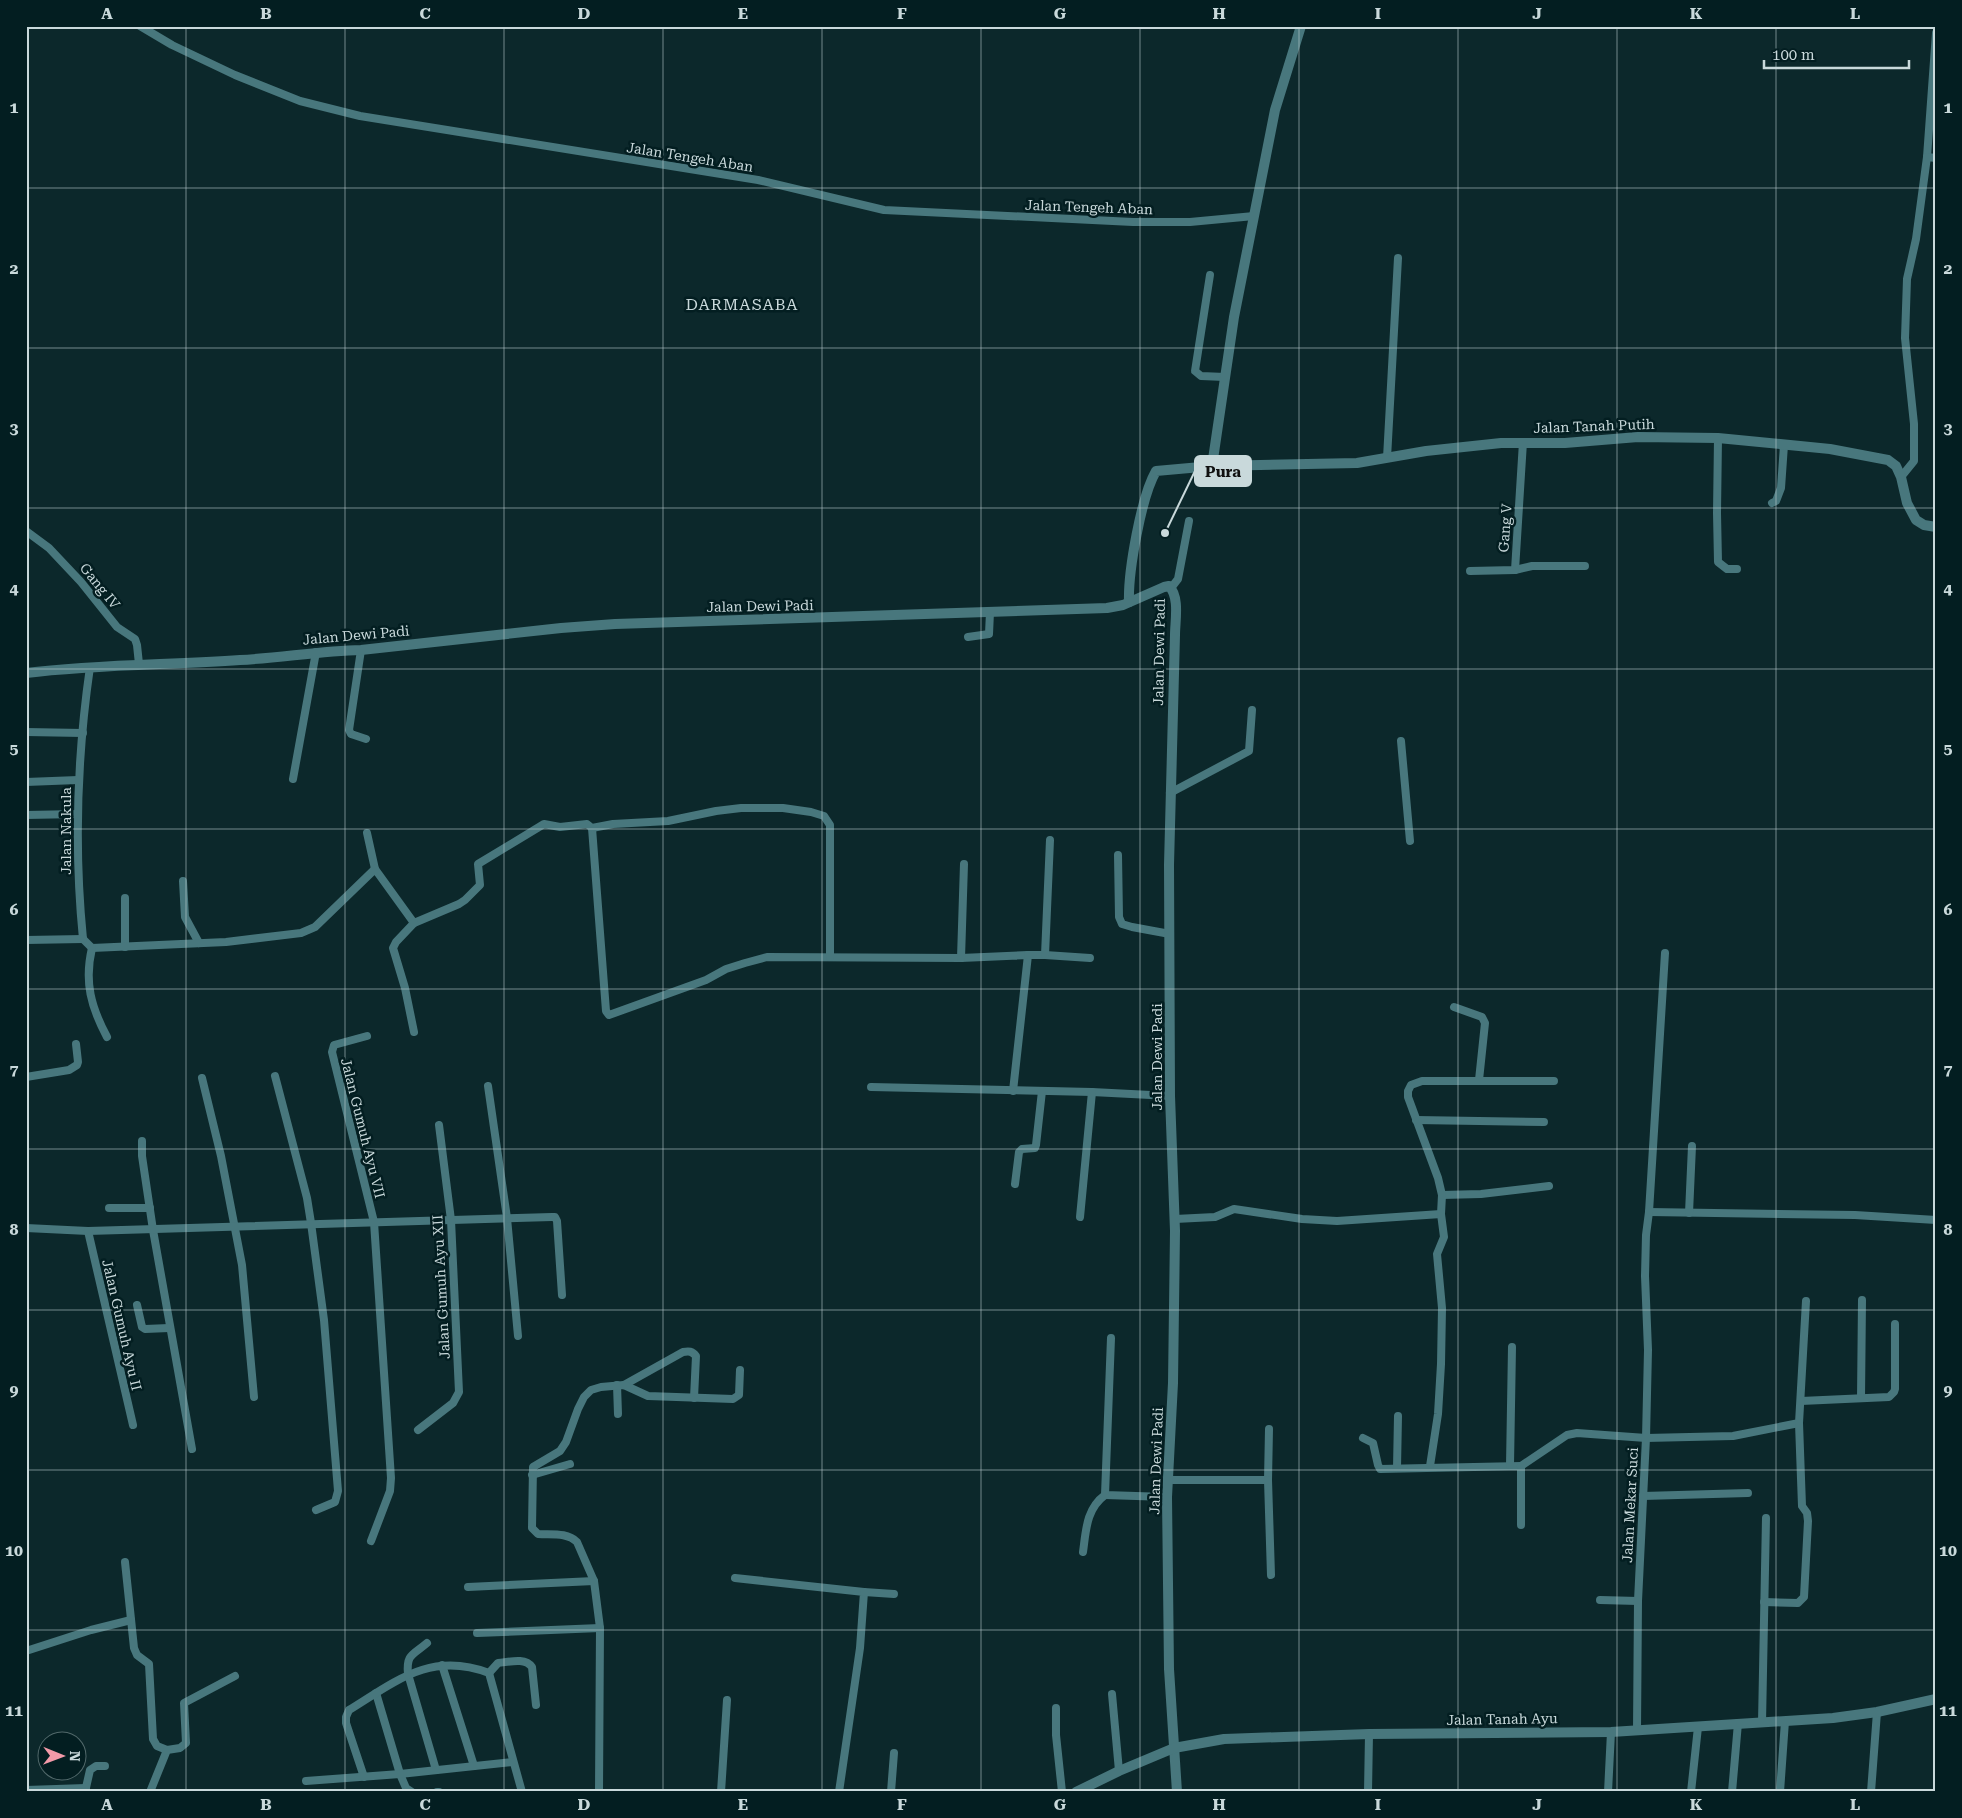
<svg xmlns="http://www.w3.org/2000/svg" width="1962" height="1818" viewBox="0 0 1962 1818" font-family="'Roboto Serif',serif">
<rect width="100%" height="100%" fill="#0c282b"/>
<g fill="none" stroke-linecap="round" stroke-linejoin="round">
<g stroke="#48777d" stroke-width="8">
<polyline points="140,26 172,45 235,75 300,101 360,116 758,180 884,210 1133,222 1190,222 1254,216"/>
<polyline points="1927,157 1936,33"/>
<polyline points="1210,275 1195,371 1201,376 1225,377"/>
<polyline points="1718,438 1717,513 1718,562 1727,569 1737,569"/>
<polyline points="1387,458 1398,258"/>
<polyline points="1901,477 1914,461 1914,424 1905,338 1907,279 1916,239 1927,157 1936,158"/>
<polyline points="1772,503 1776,501 1781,488 1784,445"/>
<polyline points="26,531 49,548 81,582 117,627 135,639 137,645 139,664"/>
<polyline points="1515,570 1532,566 1585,566"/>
<polyline points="1470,571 1515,570 1523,442"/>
<polyline points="1171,588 1178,579 1189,521"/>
<polyline points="968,637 989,634 990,612"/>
<polyline points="361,650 349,730 351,734 366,739"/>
<polyline points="26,732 83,733"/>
<polyline points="1401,741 1410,841"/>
<polyline points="293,779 316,652"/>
<polyline points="26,782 78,780"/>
<polyline points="1170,793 1249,751 1252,710"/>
<polyline points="26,815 78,814"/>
<polyline points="592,828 606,1011 609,1015 706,980 726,969 745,963 767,957 961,958 1028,955 1013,1091"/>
<polyline points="367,833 375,869"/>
<polyline points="1118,855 1119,917 1122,924 1132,927 1170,934"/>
<polyline points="183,881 185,917 199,943"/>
<polyline points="125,898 125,947"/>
<polyline points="83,939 92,948 226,942 301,933 315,927 375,869 414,923 459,904 465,900 480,885 478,864 544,824 560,827 587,824 592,828 613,824 668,821 716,811 741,808 783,808 811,812 824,816 830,825 830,957"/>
<path d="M83 939C74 848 77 757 90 667"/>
<polyline points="26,940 83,939"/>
<path d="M92 948C84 982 91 1007 107 1037"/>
<polyline points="1028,955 1045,955 1090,958"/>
<polyline points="1045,955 1050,840"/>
<polyline points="961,958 964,864"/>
<polyline points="1454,1007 1482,1017 1485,1023 1479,1080"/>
<polyline points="414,1032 405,988 393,948 396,942 414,923"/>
<polyline points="367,1036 334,1045 332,1052 374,1222 391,1478 390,1491 371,1541"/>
<polyline points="275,1076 307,1198 311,1223 324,1320 338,1491 335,1502 316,1510"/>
<polyline points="26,1077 69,1070 77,1065 78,1062 76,1044"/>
<polyline points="202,1078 221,1156 242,1265 254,1397"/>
<polyline points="488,1086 507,1218 518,1336"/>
<polyline points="871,1087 1092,1092 1170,1096"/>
<polyline points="1416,1120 1544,1122"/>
<polyline points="142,1141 142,1156 153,1230 192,1449"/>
<polyline points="1015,1184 1019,1152 1022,1149 1035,1148 1036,1145 1042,1091"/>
<polyline points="1442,1195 1481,1194 1549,1186"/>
<polyline points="109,1208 150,1208"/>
<polyline points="1649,1212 1855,1215 1936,1220"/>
<polyline points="1689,1213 1692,1146"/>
<polyline points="1080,1217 1092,1092"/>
<polyline points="1175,1219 1215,1217 1234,1209 1302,1219 1337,1221 1441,1214 1442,1195 1438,1178 1408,1097 1408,1091 1411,1085 1422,1081 1554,1081"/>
<polyline points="26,1228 88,1231 552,1217 555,1217 557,1221 562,1295"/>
<polyline points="88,1231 133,1425"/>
<polyline points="137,1305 142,1327 145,1329 169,1328"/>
<polyline points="1111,1338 1105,1495 1167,1497"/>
<polyline points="617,1385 618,1414"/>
<path d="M624 1385 683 1352C689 1351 692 1351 696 1356L694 1398"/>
<polyline points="1861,1398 1862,1300"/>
<polyline points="1801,1401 1889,1397 1894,1392 1895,1389 1895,1324"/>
<polyline points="418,1430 453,1403 459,1392 451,1220 439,1125"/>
<polyline points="1363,1438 1373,1443 1378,1465 1380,1469 1521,1466 1521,1525"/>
<polyline points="1510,1465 1512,1347"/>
<polyline points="1430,1466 1438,1414 1441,1364 1442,1308 1437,1254 1444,1237 1441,1214"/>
<polyline points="1521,1466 1567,1435 1577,1433 1646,1438 1733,1436 1799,1423 1806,1301"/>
<polyline points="1397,1468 1398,1416"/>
<polyline points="532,1475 570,1464"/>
<polyline points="1168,1480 1268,1480 1269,1429"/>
<polyline points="1268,1480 1271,1575"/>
<polyline points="1643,1496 1748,1493"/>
<path d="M1083 1552C1086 1531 1086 1509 1105 1495"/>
<polyline points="125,1562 134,1648 137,1655 149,1664 153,1739 157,1746 167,1750"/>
<polyline points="735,1578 864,1592 860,1648 839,1792"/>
<polyline points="468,1587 594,1581"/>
<polyline points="864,1592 894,1594"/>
<polyline points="1600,1600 1638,1601"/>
<polyline points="1764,1602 1798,1603 1804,1597 1808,1521 1807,1513 1802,1506 1799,1423"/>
<polyline points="477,1633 600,1628"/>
<path d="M427 1643C413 1655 406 1654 408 1674L436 1770"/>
<polyline points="26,1651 91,1630 131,1620"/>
<polyline points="442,1665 474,1766"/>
<path d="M489 1673 498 1663C509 1662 525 1657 532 1667L536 1705"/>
<polyline points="376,1693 400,1774 406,1788 412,1792"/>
<polyline points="1112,1694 1119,1771"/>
<polyline points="1056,1708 1056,1735 1062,1792"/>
<polyline points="1762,1723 1766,1518"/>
<polyline points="1637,1730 1638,1601 1646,1438 1648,1350 1645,1276 1646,1235 1649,1212 1665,953"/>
<path d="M364 1777 346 1723V1717L349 1710C396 1681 431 1651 489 1673L522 1792"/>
<polyline points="306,1781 400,1774 512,1762"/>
<polyline points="26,1790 86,1788"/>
<polyline points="85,1792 90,1770 96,1766 105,1766"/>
<polyline points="150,1792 167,1750 180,1748 186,1743 184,1703 235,1676"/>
<polyline points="437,1792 439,1792"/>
<path d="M599 1792 600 1628 594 1581 577 1542C567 1532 551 1535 538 1534L532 1528 533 1467 560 1451 566 1442 578 1409 584 1397 591 1390 601 1387 624 1385 648 1396 733 1399 739 1395 740 1370"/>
<polyline points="721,1792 727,1700"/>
<polyline points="891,1792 894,1753"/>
<polyline points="1368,1792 1369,1734"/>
<polyline points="1608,1792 1611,1732"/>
<polyline points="1691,1792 1698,1727"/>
<polyline points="1732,1792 1738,1723"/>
<polyline points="1780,1792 1785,1721"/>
<polyline points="1871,1792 1877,1712"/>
</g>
<g stroke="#48777d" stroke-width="10">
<polyline points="1212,466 1234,317 1275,110 1301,26"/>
<path d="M1129 602C1128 572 1141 497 1156 471L1212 466 1357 463 1426 451 1501 443H1565L1638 437 1718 438 1830 449 1888 460 1896 466 1901 477 1907 503 1916 520 1924 525 1936 527"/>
<path d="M26 673C97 664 168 665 240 660 280 658 320 651 361 650L561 628 615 624 1107 608 1123 605 1164 587 1169 586C1180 597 1175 621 1175 635L1169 865 1170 1096 1175 1231 1173 1383 1167 1497 1169 1669 1177 1792"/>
<polyline points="1076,1792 1119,1771 1174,1748 1224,1739 1369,1734 1611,1732 1833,1718 1877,1712 1936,1699"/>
</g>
</g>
<path fill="none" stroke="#c9d9db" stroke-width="1" stroke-opacity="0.55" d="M186 26V1792M345 26V1792M504 26V1792M663 26V1792M822 26V1792M981 26V1792M1140 26V1792M1299 26V1792M1458 26V1792M1617 26V1792M1776 26V1792M26 188H1936M26 348H1936M26 508H1936M26 669H1936M26 829H1936M26 989H1936M26 1149H1936M26 1310H1936M26 1470H1936M26 1630H1936"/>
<g text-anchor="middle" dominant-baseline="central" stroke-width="5" stroke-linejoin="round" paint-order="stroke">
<g font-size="14" fill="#c9d9db" stroke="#031e21">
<text transform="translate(690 157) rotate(9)">Jalan Tengeh Aban</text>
<text transform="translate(1089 207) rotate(2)">Jalan Tengeh Aban</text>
<text transform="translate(1594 426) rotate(-2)">Jalan Tanah Putih</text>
<text transform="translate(1505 528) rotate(-86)">Gang V</text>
<text transform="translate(100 586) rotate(51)">Gang IV</text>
<text transform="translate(760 606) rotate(-1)">Jalan Dewi Padi</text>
<text transform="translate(356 635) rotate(-5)">Jalan Dewi Padi</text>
<text transform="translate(1159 652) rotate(-89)">Jalan Dewi Padi</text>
<text transform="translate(66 831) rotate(-90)">Jalan Nakula</text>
<text transform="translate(1157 1057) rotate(-90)">Jalan Dewi Padi</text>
<text transform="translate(363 1128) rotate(76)">Jalan Gumuh Ayu VII</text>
<text transform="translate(441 1287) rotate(-93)">Jalan Gumuh Ayu XII</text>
<text transform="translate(122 1325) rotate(77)">Jalan Gumuh Ayu II</text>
<text transform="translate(1156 1461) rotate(-88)">Jalan Dewi Padi</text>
<text transform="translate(1630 1505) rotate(-87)">Jalan Mekar Suci</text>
<text transform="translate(1502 1719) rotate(-1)">Jalan Tanah Ayu</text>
</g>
<g font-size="16" letter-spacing="1" fill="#c9d9db" stroke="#031e21">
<text x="742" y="304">DARMASABA</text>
</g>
</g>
<path fill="none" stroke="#c9d9db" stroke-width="2" d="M1165 533L1195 471"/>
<circle fill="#c9d9db" stroke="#031e21" stroke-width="2" cx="1165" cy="533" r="5"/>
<rect fill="#c9d9db" stroke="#c9d9db" stroke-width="2" x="1195" y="456" width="56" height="30" rx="5"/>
<g font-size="15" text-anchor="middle" font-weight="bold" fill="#111">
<text x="1223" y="477">Pura</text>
</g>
<rect width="1962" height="1818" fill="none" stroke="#031e21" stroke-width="55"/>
<g transform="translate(62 1756) rotate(91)"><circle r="24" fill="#031e21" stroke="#52696b"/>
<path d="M0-4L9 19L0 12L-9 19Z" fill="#f39aa9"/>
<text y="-8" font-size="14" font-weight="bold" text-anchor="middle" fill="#c9d9db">N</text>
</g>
<path d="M1764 60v8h145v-8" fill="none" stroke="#c9d9db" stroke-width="2.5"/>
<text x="1772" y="60" font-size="15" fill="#c9d9db" stroke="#031e21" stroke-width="4" paint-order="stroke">100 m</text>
<rect x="28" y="28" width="1906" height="1762" fill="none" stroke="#c9d9db" stroke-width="2"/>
<g font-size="16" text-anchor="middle" font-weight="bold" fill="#c9d9db">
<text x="107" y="19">A</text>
<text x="266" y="19">B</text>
<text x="425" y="19">C</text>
<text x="584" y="19">D</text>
<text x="743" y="19">E</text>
<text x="902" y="19">F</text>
<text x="1060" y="19">G</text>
<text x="1219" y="19">H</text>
<text x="1378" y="19">I</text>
<text x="1537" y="19">J</text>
<text x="1696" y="19">K</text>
<text x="1855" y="19">L</text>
<text x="14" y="113">1</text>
<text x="1948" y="113">1</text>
<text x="14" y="274">2</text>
<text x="1948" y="274">2</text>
<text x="14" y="434">3</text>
<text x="1948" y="434">3</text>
<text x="14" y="594">4</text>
<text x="1948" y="594">4</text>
<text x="14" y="754">5</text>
<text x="1948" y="754">5</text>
<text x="14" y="915">6</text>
<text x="1948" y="915">6</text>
<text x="14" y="1075">7</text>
<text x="1948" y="1075">7</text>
<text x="14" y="1235">8</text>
<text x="1948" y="1235">8</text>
<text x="14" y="1396">9</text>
<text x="1948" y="1396">9</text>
<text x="14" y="1556">10</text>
<text x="1948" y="1556">10</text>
<text x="14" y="1716">11</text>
<text x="1948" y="1716">11</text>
<text x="107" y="1810">A</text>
<text x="266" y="1810">B</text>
<text x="425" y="1810">C</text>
<text x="584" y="1810">D</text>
<text x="743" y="1810">E</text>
<text x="902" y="1810">F</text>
<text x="1060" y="1810">G</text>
<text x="1219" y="1810">H</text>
<text x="1378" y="1810">I</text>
<text x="1537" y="1810">J</text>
<text x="1696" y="1810">K</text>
<text x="1855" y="1810">L</text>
</g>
</svg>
